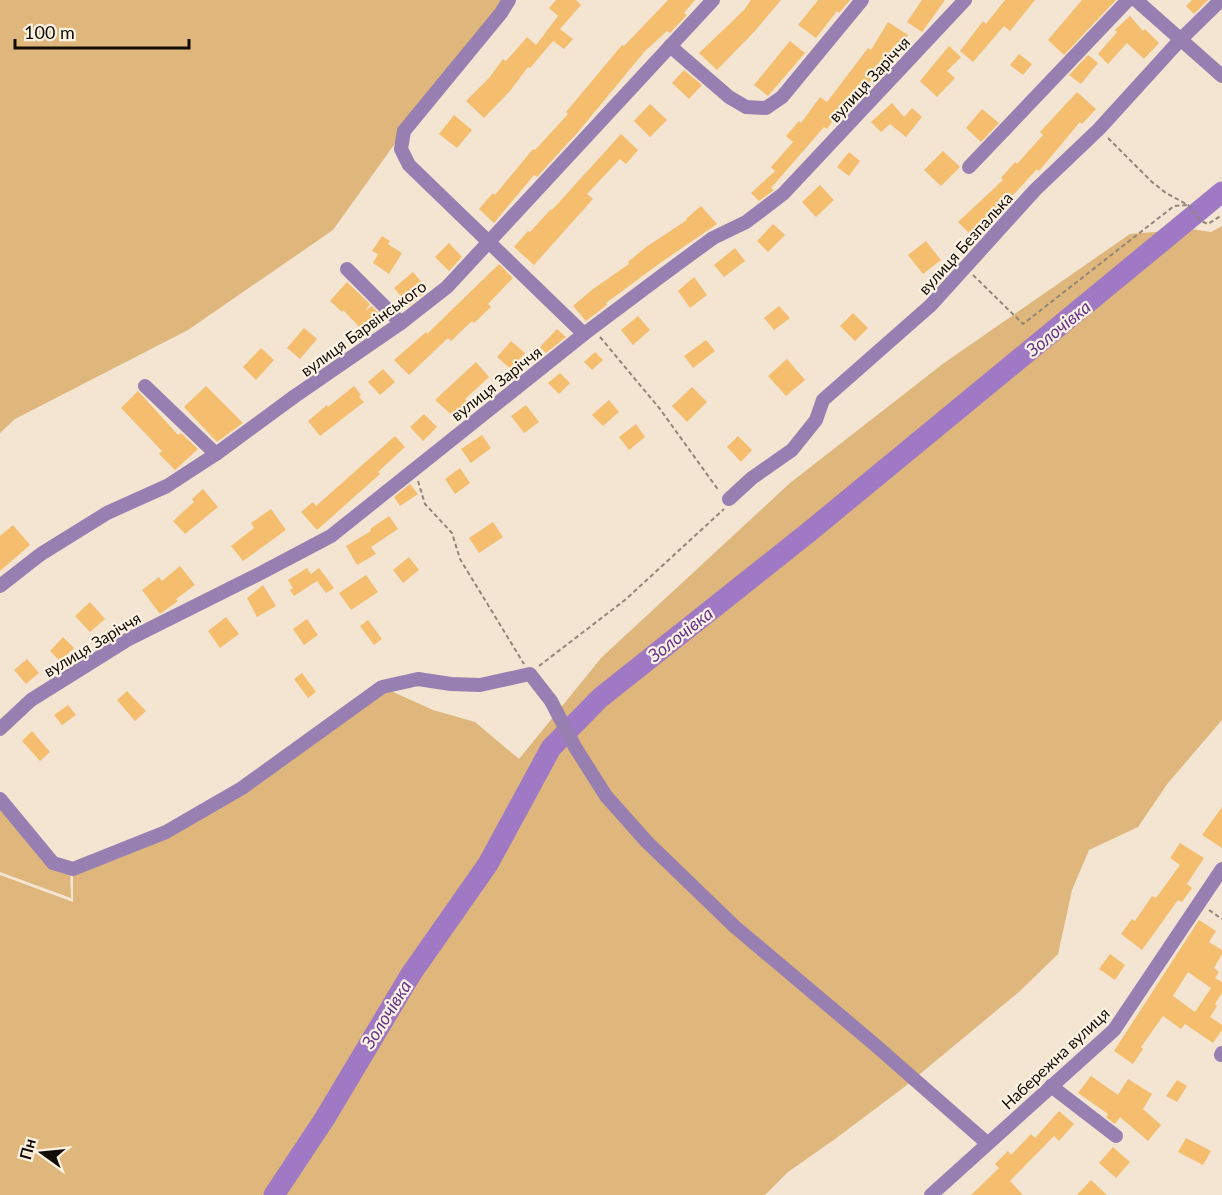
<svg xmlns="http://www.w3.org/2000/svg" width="1222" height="1195" viewBox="0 0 1222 1195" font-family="Lato,sans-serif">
<rect width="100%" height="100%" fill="#f3e5d1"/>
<g fill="#dfb67c">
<polygon points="0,0 504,0 404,131 333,230 188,330 15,419 0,433"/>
<polygon points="1222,226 1222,720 1168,783 1138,827 1089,850 1072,890 1058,954 1020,991 903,1088 835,1139 788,1172 765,1195 0,1195 0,875 73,902 73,869 166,832 382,687 433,710 475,722 519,759 602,657 790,483 944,363 1130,234 1191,229 1211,232"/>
<polygon points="0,803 70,871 71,898 0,872"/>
</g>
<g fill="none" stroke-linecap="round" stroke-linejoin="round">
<polyline stroke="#9f79c3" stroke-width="21" points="274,1195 325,1118 411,974 488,864 551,748 600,698 809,532 1222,192"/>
</g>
<g fill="#f5be6f" fill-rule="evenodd">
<polygon points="556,0 576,0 581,5 560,29 573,39 564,49 553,41 530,68 528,67 510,91 484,118 466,101 489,78 503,59 506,61 527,37 536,45 558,16 549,8"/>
<polygon points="668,0 695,0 684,13 687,15 670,33 667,31 645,51 578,132 537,177 534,175 494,223 479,209 493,193 495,195 533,149 535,150 568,114 566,112 622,45 624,46"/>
<polygon points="751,0 781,0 754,32 717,70 699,53 744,10"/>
<polygon points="818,0 850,0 839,13 837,11 816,38 798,25"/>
<polygon points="922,0 945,0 922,32 907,22"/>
<polygon points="1005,0 1035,0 1010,31 1004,26 973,62 960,51 983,21 986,24"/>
<polygon points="1082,0 1116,0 1064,55 1048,40"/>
<polygon points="1192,0 1208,0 1194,14 1186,6"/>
<polygon points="1130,16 1143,31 1145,29 1159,43 1144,59 1127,43 1108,64 1098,54 1117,32 1115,30"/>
<polygon points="888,22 908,35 897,53 893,50 853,105 847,101 827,129 824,127 771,188 774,190 759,201 751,193 775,171 771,167 793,142 786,136 799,121 801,123 820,97 827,102 868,48 871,50"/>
<polygon points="790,41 805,53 768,96 754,85"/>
<polygon points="949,46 961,57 947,71 955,78 937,97 920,81"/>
<polygon points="1019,54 1032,64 1023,75 1010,65"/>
<polygon points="1088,55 1098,63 1081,84 1069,75"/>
<polygon points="684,70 702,85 689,99 672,83"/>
<polygon points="1077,92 1096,109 1082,124 1080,122 1039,171 1037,169 1016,192 971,235 958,222 1003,180 1001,178 1015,162 1017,164 1043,135 1040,132"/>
<polygon points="892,103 904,117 912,108 922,117 906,137 890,124 881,132 871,122"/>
<polygon points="650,104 667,120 650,137 634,121"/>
<polygon points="982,109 999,123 981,142 966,128"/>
<polygon points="454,115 472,130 457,148 439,134"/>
<polygon points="621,134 638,150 626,164 620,159 587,194 593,199 534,265 514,247 528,231 530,232 551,209 552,210"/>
<polygon points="943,151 960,167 941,186 924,170"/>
<polygon points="849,152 860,161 849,176 837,167"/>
<polygon points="820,185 834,200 816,217 802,202"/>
<polygon points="701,206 717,224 660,263 606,303 607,305 586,321 573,306 593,289 629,264 628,262 646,247 687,220 686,219"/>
<polygon points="773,224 785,235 768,252 757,241"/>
<polygon points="382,236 390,241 388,244 402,253 389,274 373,263 378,254 372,251"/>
<polygon points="926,241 941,260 923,274 908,255"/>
<polygon points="449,243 462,257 449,271 435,257"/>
<polygon points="735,248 745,261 724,277 714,265"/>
<polygon points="499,264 513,278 488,304 491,307 474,323 472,321 451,341 448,338 409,375 394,360 426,332 427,334"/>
<polygon points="413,272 428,290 409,306 394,288"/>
<polygon points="694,277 707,295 690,308 678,291"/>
<polygon points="347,282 370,304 365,311 372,306 384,319 367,335 343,310 342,312 330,301"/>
<polygon points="779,306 790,318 774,330 764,318"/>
<polygon points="853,313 868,328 855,341 840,326"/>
<polygon points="638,316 650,330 633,345 621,330"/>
<polygon points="304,328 317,339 300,359 287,348"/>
<polygon points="557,329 566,337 546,353 540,347"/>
<polygon points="706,340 715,351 693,368 684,356"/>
<polygon points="511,341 525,353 511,369 497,357"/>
<polygon points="261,348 274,360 256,380 243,367"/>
<polygon points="595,352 603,360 592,370 584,362"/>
<polygon points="787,359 805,380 786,396 768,376"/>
<polygon points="476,362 489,377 465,399 467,401 453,416 435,400"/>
<polygon points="383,369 395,382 380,395 368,382"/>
<polygon points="560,373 570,383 559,394 548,383"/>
<polygon points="206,386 243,423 217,442 184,407"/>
<polygon points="354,386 361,395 359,397 364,402 320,436 308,421 327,405 328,407"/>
<polygon points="692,387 707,402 687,422 672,406"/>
<polygon points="138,391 178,435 181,433 198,449 175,470 159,454 162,451 121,408"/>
<polygon points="609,400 619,412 603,426 592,415"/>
<polygon points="526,405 539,422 524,433 511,416"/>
<polygon points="424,414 437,427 423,441 410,427"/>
<polygon points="636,424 645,437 629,450 619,437"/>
<polygon points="482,435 491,448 471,463 461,449"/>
<polygon points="395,436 405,447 378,472 380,474 317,530 301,512 313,502 316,506"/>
<polygon points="738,436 752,450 741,462 727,447"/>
<polygon points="460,468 470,483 455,494 445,479"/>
<polygon points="410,484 418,494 400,506 394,497"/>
<polygon points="203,489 218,507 185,534 173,521 194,502 192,499"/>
<polygon points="271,509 286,530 243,561 231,546 254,528 251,523"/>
<polygon points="389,516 398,529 371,547 376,554 357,565 346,546 371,531 370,529"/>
<polygon points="493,522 503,537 479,553 469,538"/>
<polygon points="13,525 30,545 0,571 0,536"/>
<polygon points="409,557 419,570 403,583 393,570"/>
<polygon points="180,566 195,585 176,599 178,601 160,614 142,590 159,577 162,581"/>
<polygon points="307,568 311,574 319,568 334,588 326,593 317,581 294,596 290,590 293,588 288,580"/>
<polygon points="366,575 378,592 351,610 339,593"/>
<polygon points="263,585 276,606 257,617 247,598"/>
<polygon points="90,602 105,619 90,632 75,616"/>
<polygon points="226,617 239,634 220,648 208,631"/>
<polygon points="307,619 318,635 304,645 293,629"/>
<polygon points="368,620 382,639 374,645 360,626"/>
<polygon points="63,637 74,648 60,661 50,651"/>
<polygon points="27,659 39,673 26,684 14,670"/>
<polygon points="302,673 316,692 308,698 294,679"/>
<polygon points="127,691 146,711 135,721 117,700"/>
<polygon points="68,705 76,715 62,725 54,715"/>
<polygon points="32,731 50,752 40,761 22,741"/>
<polygon points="1222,807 1222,848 1202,835"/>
<polygon points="1180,843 1204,858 1187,884 1192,888 1182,902 1178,900 1142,950 1121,934 1132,919 1135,921 1152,896 1156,898 1180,865 1170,858"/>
<path d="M1199 920 1216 931 1209 942 1222 950V954L1214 968 1219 972 1215 978 1222 982V993L1215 1004 1217 1006 1210 1017 1222 1025V1030L1213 1043 1185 1024 1181 1029 1163 1016 1141 1047 1143 1049 1133 1064 1114 1051ZM1188 972 1211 988 1195 1012 1173 996Z"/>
<polygon points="1110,954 1125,965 1115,980 1099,969"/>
<polygon points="1091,1076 1118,1095 1128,1079 1152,1094 1143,1109 1161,1125 1148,1141 1120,1117 1115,1124 1106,1117 1108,1114 1078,1093"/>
<polygon points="1177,1080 1187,1086 1177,1102 1166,1096"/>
<polygon points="1059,1111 1074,1124 1059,1141 1054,1136 1010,1181 1023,1195 971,1195 999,1168 995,1164 1008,1151 1011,1155 1031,1134 1035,1138"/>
<polygon points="1186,1138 1211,1151 1203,1165 1178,1152"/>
<polygon points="1113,1147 1130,1162 1116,1178 1099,1163"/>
<polygon points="1091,1180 1107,1195 1077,1195"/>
</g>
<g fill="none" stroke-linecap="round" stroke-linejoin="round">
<g stroke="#918779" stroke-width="2" stroke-dasharray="4.5 3" stroke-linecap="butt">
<polyline points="1108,138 1152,182 1166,193 1188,205 1201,221 1208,224 1222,215"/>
<polyline points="973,275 1023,324 1174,206 1188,205"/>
<polyline points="600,337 660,409 719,491"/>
<polyline points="418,481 425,504 452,533 460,559 524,664"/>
<polyline points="539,666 625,600 724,509"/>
<polyline points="1209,910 1222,919"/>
</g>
<g stroke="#987fb1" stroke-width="14">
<polyline points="509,0 501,13 404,131 401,149 409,165 584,334"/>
<polyline points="1136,0 1222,76"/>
<polyline points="670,46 729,97 746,107 766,108 782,97 862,0"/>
<polyline points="969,167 1128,0"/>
<polyline points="347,269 401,323"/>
<polyline points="145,386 216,454"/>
<polyline points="729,499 752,478 792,450 816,420 823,400 931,305 1035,190 1099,129 1180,40 1221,0"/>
<polyline points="0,586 41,554 107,513 167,486 216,454 295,396 401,323 447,287 713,0"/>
<polyline points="0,729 31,700 127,640 257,575 331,536 584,334 664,274 713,238 746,222 783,194 965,0"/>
<polyline points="0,799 53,863 73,869 166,832 242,788 382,687 418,679 451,684 480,685 530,674 551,701 575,747 606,796 647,842 734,926 874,1044 987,1143"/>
<polyline points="1221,1055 1222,1053"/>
<polyline points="1051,1086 1116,1136"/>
<polyline points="931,1195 1114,1030 1222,869"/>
</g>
</g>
<g text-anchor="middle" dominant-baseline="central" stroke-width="4.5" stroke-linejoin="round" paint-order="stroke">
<g font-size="16" fill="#110c06" stroke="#fef2e3">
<text transform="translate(869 79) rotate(-47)">вулиця Заріччя</text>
<text transform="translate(965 243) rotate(-48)">вулиця Безпалька</text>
<text transform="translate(363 328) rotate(-36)">вулиця Барвінського</text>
<text transform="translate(496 383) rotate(-38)">вулиця Заріччя</text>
<text transform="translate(92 644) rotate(-31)">вулиця Заріччя</text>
<text transform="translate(1055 1058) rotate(-43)">Набережна вулиця</text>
</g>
<g font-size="18" font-style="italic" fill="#65348d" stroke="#fef2e3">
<text transform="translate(1058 328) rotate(-39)">Золочівка</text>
<text transform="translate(680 634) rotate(-38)">Золочівка</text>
<text transform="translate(386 1014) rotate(-58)">Золочівка</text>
</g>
</g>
<g transform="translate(42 1153) rotate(285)" stroke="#fef2e3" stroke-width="4.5" paint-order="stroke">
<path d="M0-4.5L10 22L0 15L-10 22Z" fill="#110c06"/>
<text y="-9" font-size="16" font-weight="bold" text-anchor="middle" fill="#110c06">Пн</text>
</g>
<path d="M15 39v9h174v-9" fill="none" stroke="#110c06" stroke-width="3"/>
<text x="24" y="39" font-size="18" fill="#110c06" stroke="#fef2e3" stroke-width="4.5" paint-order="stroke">100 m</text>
</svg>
